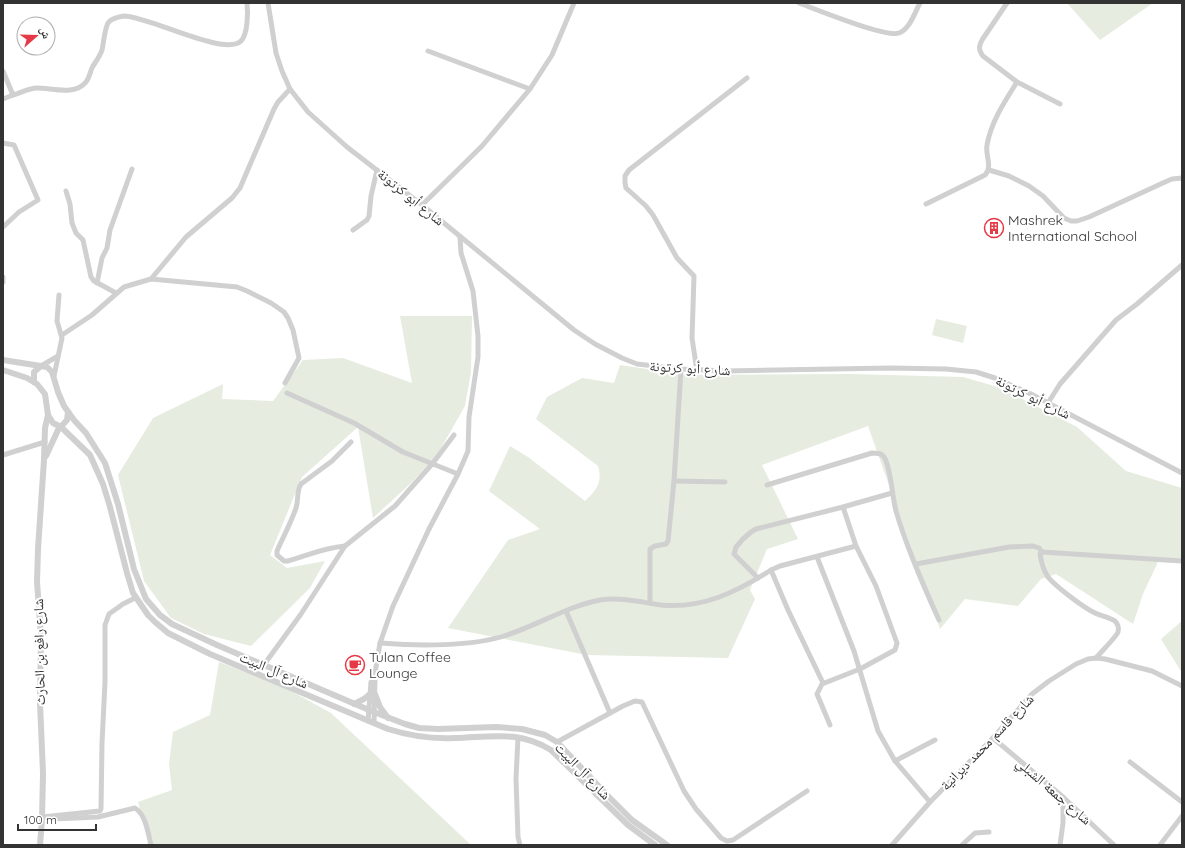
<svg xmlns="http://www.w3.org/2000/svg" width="1185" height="848" viewBox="0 0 1185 848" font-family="Quicksand,'Noto Naskh Arabic',sans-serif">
<rect width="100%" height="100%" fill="#fff"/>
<g fill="#e6ecdf">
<polygon points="1067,3 1153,3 1100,40"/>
<polygon points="400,316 472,316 471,372 465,406 437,455 410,484 373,518 358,427 302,477 270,555 287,568 325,561 310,588 251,646 204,634 171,618 144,581 118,475 153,418 223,384 222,399 273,401 303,360 343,358 412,383"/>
<polygon points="936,319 967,326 963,343 932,335"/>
<path d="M620 365 688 375 851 374 963 377 1001 388 1077 427 1126 471 1182 488V563L1158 562 1143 594 1133 624 1056 574 1041 579 1018 606 965 599 940 629 868 426 762 465 798 539 767 549 750 590 755 599 728 658 587 655 448 628 508 540 540 529 489 491 510 446 528 457 585 501C596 491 603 482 598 466L536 419 547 397 582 378 614 383Z"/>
<polygon points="1182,621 1182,673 1161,639"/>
<polygon points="219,662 280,685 331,713 471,845 150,845 138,802 172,790 169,764 173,732 210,715"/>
</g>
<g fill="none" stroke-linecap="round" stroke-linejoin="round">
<g stroke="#d0d0d0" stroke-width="5">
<polyline points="268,3 276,53 282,71 290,89 308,112 347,147 422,205 574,330 595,344 622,358 637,364 681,369 726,371 890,368 946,369 976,372 995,378 1029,393 1182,473"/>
<path d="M799 3C815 9 886 38 899 33 910 29 915 12 920 3"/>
<path d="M1007 3 982 40C979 46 978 49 983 56L1017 82 1060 104"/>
<polyline points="428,51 530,89"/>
<polyline points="3,71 13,95 3,99"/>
<path d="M13 95C21 93 29 88 37 88 52 88 75 96 86 82 90 77 90 71 93 66 97 60 100 56 102 50 104 42 104 31 108 23 111 18 119 17 124 16 148 16 225 57 241 41 248 34 248 12 247 3"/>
<polyline points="3,143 14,145 38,200 19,212 3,227"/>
<polyline points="989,170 1009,176 1029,186 1043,196 1064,218 1071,221 1077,221 1089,217 1165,182 1172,179 1182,178"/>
<polyline points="66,191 70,204 72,223 76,233 83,240 91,277 94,281 116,293"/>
<path d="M926 204 985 175C993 167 985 155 987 145 991 122 1005 101 1017 82"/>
<polyline points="422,205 482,146 530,89 552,55 574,3"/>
<polyline points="353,230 367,220 369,216 371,196 377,170"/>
<polyline points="3,277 3,282"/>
<polyline points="151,279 237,287 247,291 271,303 284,312 288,318 293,330 299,358 285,383"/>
<polyline points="97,283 102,258 107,248 110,230 132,169"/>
<polyline points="62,335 92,315 124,287 151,279 186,237 232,198 240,188 249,167 274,109 278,102 290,89"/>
<polyline points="41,366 58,356"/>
<polyline points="697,371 692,338 694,276 677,258 653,215 646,206 626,188 625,183 625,176 629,170 747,78"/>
<polyline points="54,376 62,338 57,321 59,295"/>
<polyline points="287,393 354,423 403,452 458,474"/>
<polyline points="1048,403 1060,384 1116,320 1137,304 1182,265"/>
<polyline points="3,455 45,442"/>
<polyline points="674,481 725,482"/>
<path d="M767 485 872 453C877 453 881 453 884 457 891 467 892 497 896 511 907 548 923 585 939 620"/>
<path d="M345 546C323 548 309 555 288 561H284L277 555V551C283 537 291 523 296 508 299 499 296 492 301 484L332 461 351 442"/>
<polyline points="817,557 854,651 878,731 895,761 930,802"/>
<polyline points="916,564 1009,547 1033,546 1039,548 1042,552"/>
<polyline points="758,578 734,554 736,547 743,539 751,532 756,529 843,507 892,493"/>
<polyline points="650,603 650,549 655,546 666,544 668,541 674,481 681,369"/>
<polyline points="566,611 610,713"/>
<path d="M380 643C417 646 472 647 507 635 538 625 568 606 600 600 621 597 640 602 661 605 702 609 737 592 771 570"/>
<path d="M1096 658C1100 653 1117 636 1118 632 1119 628 1118 624 1115 621 1109 617 1101 616 1095 613 1084 608 1055 586 1048 577 1044 571 1041 561 1040 554L1042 552 1182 561"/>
<polyline points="263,666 301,614 345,546 395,506 433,463 454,435"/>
<polyline points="823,683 788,610 771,570 780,566 856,546"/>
<polyline points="368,721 371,682 375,673"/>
<polyline points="374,723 375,679 375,673 380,643 393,606 429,529 458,474 468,451 469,417 478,357 478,336 473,291 461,253 460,237"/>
<polyline points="830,725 817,694 822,684 860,669 895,650 897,643 876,586 856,546 843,507"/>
<polyline points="518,737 516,779 518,837 520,845"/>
<polyline points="993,738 1063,797 1114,845"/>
<polyline points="557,742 623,706 635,701 642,702 684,791 696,809 721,838 727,841 733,840 807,791"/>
<polyline points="895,761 935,740"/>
<polyline points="1130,762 1182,802"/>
<polyline points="42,817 100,811 101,809 102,743 105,682 105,625 109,614 123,604 135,598"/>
<path d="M53 819 98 817 135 808C146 815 148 833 151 845"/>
<polyline points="892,845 930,802 993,738 1032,694 1049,681 1076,664 1088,659 1096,658 1105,659 1152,671 1182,686"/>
<polyline points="962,845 975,833 989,832"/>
<polyline points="1060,845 1063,823 1063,797"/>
<polyline points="1160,845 1182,816"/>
</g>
<g stroke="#d0d0d0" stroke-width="6">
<polyline points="3,360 47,367 52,372 58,392 64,406 74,420 86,433 105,463 118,504 134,569 146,599 160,615 172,624 217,645 369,710 405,724 419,728 438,729 496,727 522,729 545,735 557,742 607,795 632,820 667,845"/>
<path d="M3 370 27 378 37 384 45 394 48 415 53 423 61 427 90 455 103 484 110 507 127 573 133 593 148 615 155 622 168 633 210 654 388 729C410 736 432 739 455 738 491 737 518 730 551 750L628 825 655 845"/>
<polyline points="34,382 34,372 41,366"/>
<polyline points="46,456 58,430 67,420 68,412"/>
<polyline points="375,694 380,707 388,718"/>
<polyline points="354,704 364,699 370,694"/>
<polyline points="40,845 42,820 43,773 40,703 41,635 37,582 38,549 44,460 45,428 48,415"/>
</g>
</g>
<defs>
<symbol id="building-ring" viewBox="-11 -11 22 22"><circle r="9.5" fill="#fff" stroke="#e63946" stroke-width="1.5"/><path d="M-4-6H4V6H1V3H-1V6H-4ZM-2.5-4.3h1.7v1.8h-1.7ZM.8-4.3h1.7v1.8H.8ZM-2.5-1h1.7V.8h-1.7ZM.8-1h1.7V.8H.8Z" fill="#e63946"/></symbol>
<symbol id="cafe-ring" viewBox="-11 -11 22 22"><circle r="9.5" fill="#fff" stroke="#e63946" stroke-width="1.5"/><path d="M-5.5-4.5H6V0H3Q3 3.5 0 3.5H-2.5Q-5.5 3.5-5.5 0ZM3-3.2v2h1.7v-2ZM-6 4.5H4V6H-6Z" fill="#e63946"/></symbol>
</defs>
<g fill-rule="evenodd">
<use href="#building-ring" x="983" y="217" width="22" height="22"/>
<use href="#cafe-ring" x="344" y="654" width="22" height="22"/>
</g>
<g text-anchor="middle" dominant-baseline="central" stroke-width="4" stroke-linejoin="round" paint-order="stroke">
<g font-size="14" fill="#333" stroke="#fff">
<text transform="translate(411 197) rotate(39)">شارع أبو كرتونة</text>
<text transform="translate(690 368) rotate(3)">شارع أبو كرتونة</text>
<text transform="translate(1033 397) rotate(26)">شارع أبو كرتونة</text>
<text transform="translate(39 652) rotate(-91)">شارع رافع بن الحارث</text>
<text transform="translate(274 670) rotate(23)">شارع آل البيت</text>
<text transform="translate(987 742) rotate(-46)">شارع قاسم محمد ديرانية</text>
<text transform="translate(583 771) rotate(46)">شارع آل البيت</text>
<text transform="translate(1054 791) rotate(41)">شارع جمعة الشبلي</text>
</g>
<g font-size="14" fill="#333" stroke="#fff" text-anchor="start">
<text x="1008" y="220">Mashrek<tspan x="1008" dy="16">International School</tspan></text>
<text x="369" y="657">Tulan Coffee<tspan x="369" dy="16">Lounge</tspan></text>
</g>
</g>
<rect width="1185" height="848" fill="none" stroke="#333333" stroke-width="8"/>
<g transform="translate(36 36) rotate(70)"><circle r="19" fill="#ffffff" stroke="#adadad"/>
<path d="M0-3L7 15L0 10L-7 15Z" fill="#e63946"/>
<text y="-6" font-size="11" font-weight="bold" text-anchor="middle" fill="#333333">ش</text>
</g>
<path d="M18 824v6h78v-6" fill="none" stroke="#333333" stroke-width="2"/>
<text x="24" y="824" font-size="12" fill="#333333" stroke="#ffffff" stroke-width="3" paint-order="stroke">100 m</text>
</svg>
